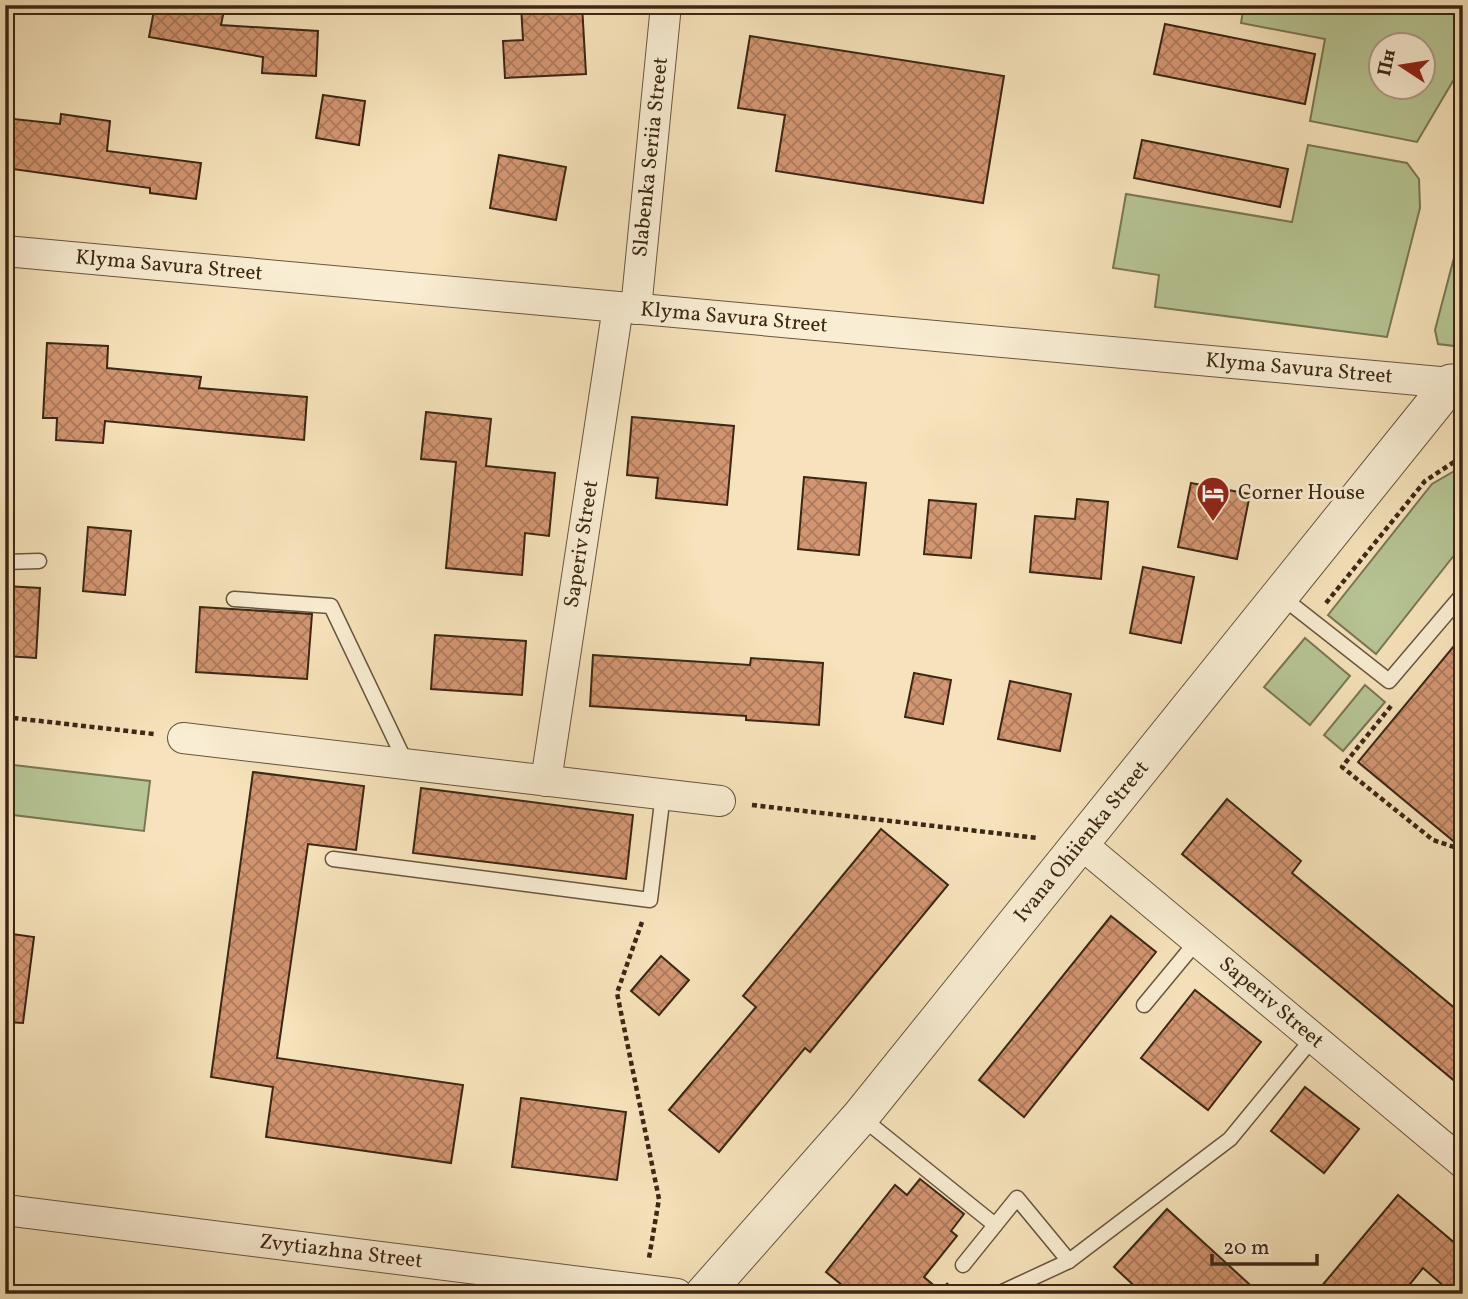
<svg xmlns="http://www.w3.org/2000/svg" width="1468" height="1299" viewBox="0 0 1468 1299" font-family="Vollkorn,serif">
<defs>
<pattern id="building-cross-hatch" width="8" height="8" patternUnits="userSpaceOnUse" patternTransform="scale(1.75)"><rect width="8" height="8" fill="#d39672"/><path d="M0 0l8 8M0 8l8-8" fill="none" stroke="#ac7a5c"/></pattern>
</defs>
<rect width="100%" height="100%" fill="#f6e3bb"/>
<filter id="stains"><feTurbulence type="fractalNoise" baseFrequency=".00286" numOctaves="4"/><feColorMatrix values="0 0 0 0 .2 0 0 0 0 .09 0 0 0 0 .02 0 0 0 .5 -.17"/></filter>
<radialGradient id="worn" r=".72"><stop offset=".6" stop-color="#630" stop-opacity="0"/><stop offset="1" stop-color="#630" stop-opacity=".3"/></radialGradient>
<g fill="#b7c594" stroke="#7a7654" stroke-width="2" fill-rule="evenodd">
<path d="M1244 5H1463V64L1417 142 1310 121 1325 39 1241 23ZM1380 46H1422V88H1380Z"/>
<polygon points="1308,145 1407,163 1419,179 1420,208 1387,337 1155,307 1159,275 1113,268 1126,194 1292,222"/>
<polygon points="1463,245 1463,347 1438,344 1435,330 1456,250"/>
<polygon points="1463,466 1463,544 1376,654 1328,615 1432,484"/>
<polygon points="1305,638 1350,676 1310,725 1264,687"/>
<polygon points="1365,685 1385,702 1343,751 1324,735"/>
<polygon points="5,764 150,781 144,831 5,814"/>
</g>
<g fill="url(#building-cross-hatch)" stroke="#3c2615" stroke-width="2">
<polygon points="155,5 225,5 221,25 318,31 316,76 262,73 263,57 149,37"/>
<polygon points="521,5 582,5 586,74 505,78 503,41 523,40"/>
<polygon points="1165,24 1315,54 1305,104 1154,74"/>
<polygon points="750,36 1004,76 983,203 776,171 785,115 738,108"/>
<polygon points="323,95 365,101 359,145 316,138"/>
<polygon points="61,114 110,121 107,151 201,163 196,199 150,193 150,188 5,168 5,118 60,124"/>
<polygon points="1142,140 1288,169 1280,207 1134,178"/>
<polygon points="499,155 566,167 556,220 490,208"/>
<polygon points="47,343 108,346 107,368 201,377 199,388 307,397 304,440 105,421 103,443 56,440 57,418 43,418"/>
<polygon points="426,412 491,419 486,466 555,473 549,536 525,533 522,575 446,568 456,462 421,459"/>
<polygon points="632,417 734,426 727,505 656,498 658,478 627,475"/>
<polygon points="804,477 866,483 859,555 798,549"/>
<polygon points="1191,483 1250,494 1237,559 1178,547"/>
<polygon points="1077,499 1108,502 1101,579 1030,572 1035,516 1075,519"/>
<polygon points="929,500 976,504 971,558 924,554"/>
<polygon points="88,527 131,531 125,595 83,591"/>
<polygon points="1143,567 1194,577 1181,643 1130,633"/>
<polygon points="5,586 40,588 36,658 5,656"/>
<polygon points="200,607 312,614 307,679 196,672"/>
<polygon points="435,635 526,641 522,695 431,689"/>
<polygon points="1463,635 1463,849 1358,762"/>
<polygon points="593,655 750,665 751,658 823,663 819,725 746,720 746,716 590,706"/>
<polygon points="914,673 951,680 943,724 905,717"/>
<polygon points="1010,681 1071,694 1060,751 998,739"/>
<polygon points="253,772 364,786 356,850 308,844 277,1058 463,1085 451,1163 266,1137 273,1087 211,1077"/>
<polygon points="421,788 633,815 626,879 413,853"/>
<polygon points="1227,799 1301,861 1292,873 1463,1015 1463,1088 1182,854"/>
<polygon points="881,829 948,885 810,1052 805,1048 719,1152 669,1110 756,1007 743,996"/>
<polygon points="1111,916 1156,952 1024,1117 979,1080"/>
<polygon points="5,933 34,937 23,1023 5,1022"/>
<polygon points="661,956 689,980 659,1015 631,991"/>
<polygon points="1195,990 1261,1042 1208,1110 1141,1058"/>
<polygon points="1305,1087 1359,1129 1324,1173 1271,1131"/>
<polygon points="521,1098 626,1112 617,1180 512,1167"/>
<polygon points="920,1179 964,1214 951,1231 957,1236 924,1277 944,1294 853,1294 826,1272 895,1185 907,1195"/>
<polygon points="1398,1195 1463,1250 1463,1294 1453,1294 1423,1268 1402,1294 1315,1294"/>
<polygon points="1167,1209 1260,1294 1143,1294 1114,1267"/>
</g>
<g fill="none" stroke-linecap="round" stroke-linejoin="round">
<defs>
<g id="service">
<polyline points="5,562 39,561"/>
<polyline points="1282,597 1389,681 1463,594"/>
<polyline points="234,599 331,606 406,763"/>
<polyline points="333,859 650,900 663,794"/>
<polyline points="1144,1005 1197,941"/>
<polyline points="861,1117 995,1225"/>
<polyline points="963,1265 1017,1198 1069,1261"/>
<polyline points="998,1294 1069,1261 1230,1139 1313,1038"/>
</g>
<g id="minor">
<polyline points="5,251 1451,383"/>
<polyline points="636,309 666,5"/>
<polyline points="183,738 720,801"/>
<polyline points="546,781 618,307"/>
<polyline points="1080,843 1463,1163"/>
<polyline points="5,1210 677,1294"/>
</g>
<polyline id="tertiary" points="704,1294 860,1117 1451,383 1463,384"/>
</defs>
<use href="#service" stroke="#6a553e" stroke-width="17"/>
<use href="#minor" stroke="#6a553e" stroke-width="32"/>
<use href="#tertiary" stroke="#6a553e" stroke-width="39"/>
<g stroke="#3c2615" stroke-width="4.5" stroke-dasharray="5 3.5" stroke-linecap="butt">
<polyline points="1326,603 1425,481 1463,456"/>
<polyline points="1391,706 1342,767 1433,840 1463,850"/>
<polyline points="5,717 154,734"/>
<polyline points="752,805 1038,838"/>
<polyline points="642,922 617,993 659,1199 649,1258"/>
<polyline points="940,1294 950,1282"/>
</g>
<use href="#service" stroke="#f9edd3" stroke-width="14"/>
<use href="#minor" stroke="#f9edd3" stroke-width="30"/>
<use href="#tertiary" stroke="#f9edd3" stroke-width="37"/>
</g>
<defs>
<symbol id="hotel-pin" viewBox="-11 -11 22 30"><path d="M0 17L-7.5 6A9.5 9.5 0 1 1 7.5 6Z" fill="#8f2418" stroke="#f9edd3"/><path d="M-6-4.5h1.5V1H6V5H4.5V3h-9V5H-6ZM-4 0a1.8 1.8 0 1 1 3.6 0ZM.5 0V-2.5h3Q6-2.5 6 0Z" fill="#fff"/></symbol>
</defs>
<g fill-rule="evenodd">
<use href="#hotel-pin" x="1194" y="474" width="38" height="52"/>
</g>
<g text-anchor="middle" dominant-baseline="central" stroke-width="5" stroke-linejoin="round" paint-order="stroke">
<g font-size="21" fill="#3c2615" stroke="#f9edd3">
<text transform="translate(651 157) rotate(-84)">Slabenka Seriia Street</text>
<text transform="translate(169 266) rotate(5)">Klyma Savura Street</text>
<text transform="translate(734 318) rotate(5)">Klyma Savura Street</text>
<text transform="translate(1299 369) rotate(5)">Klyma Savura Street</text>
<text transform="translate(582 544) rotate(-81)">Saperiv Street</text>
<text transform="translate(1082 842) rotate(-51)">Ivana Ohiienka Street</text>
<text transform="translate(1271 1003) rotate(40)">Saperiv Street</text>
<text transform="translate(341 1252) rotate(7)">Zvytiazhna Street</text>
</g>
<g font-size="21" fill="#3c2615" stroke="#f9edd3" text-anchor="start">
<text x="1238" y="493">Corner House</text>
</g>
</g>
<rect width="1468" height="1299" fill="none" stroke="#f6e3bb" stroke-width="28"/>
<rect x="7" y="7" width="1454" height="1285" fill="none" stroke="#3c2615" stroke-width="3.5"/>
<rect x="14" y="14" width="1440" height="1271" fill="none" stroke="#3c2615" stroke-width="2"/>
<g transform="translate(1402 66) rotate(282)"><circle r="33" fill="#f9edd3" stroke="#ad9d87" stroke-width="2"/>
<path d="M0-5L12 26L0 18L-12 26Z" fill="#8f2418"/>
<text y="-10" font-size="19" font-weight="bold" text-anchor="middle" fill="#3c2615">Пн</text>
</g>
<path d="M1212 1254v10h105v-10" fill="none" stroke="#3c2615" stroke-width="3.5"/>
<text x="1223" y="1254" font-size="21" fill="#3c2615" stroke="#f9edd3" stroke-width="5" paint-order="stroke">20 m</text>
<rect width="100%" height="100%" filter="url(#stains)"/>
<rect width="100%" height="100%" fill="url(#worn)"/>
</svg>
